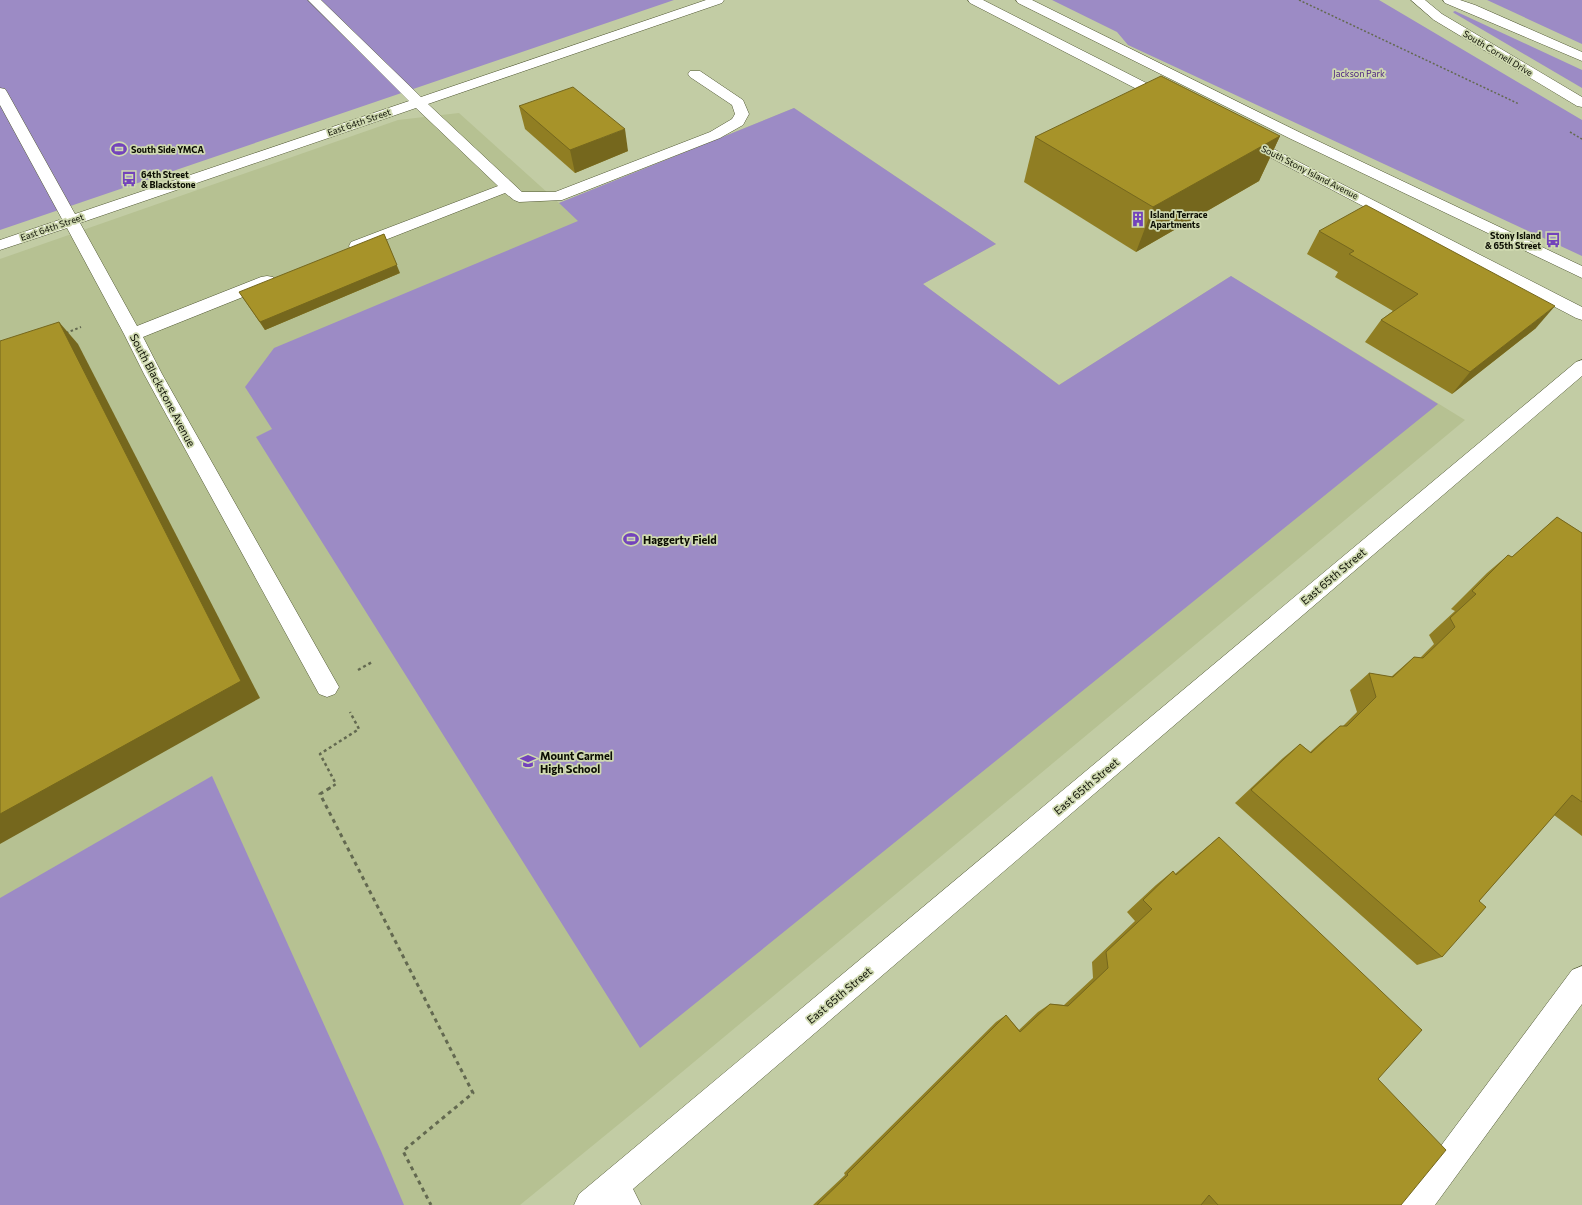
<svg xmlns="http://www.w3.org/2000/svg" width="1582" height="1205" viewBox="0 0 1582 1205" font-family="Commissioner,sans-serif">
<rect width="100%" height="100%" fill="#c2cca4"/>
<polygon fill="#b6c192" points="794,108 996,244 923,284 1059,385 1231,276 1465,420 646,1102 520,1205 0,1205 0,259 398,120 459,113 559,203"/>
<g fill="#9c8bc5">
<polygon points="0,0 674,0 0,230"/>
<polygon points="1052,0 1379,0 1582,120 1582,256 1128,45 1117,32"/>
<polygon points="1487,0 1582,0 1582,44"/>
<polygon points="1455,11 1582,70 1582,88 1454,13 1453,12"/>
<polygon points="794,108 996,244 923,284 1059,385 1231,276 1438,404 640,1048 256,437 272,429 245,387 274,348 578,221 559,203"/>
<polygon points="212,776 381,1151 404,1205 0,1205 0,898"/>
</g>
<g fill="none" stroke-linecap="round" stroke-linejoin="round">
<defs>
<g id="minor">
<polygon points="308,0 321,0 421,97 706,0 724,0 722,3 428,104 522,192 555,192 710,132 732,119 735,114 732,105 690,77 688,74 690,71 700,71 743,100 749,114 743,125 720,138 562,200 519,202 514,200 505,193 357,251 351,250 349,246 351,242 498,186 416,108 80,223 137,326 261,277 267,276 273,277 275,281 273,285 143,337 162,374 335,680 339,687 335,694 327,697 319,694 144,374 124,334 67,228 0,250 0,240 62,219 0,105 0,88 5,89 7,92 75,214 409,101"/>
<polygon points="1582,360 1582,376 633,1189 641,1205 574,1205 579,1194 1576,362"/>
<polygon points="1582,966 1582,1004 1435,1205 1400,1205 1405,1194 1572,970"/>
</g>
<g id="major">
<polygon points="968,0 983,0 1172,96 1174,99 1172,102 1167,103 1162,102 970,3"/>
<polygon points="1016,0 1032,0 1301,133 1582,266 1582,278 1291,139 1018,3"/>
<polygon points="1246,135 1582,307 1582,320 1576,318 1241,142 1239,139 1241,136"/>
</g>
<g id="highway">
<polygon points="1411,0 1425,0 1442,14 1582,97 1582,107 1577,106 1434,20"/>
<polygon points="1443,0 1460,0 1475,5 1582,52 1582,61 1445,3"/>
</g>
</defs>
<use href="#minor" stroke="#515834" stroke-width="1"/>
<use href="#major" stroke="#515834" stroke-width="1"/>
<use href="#highway" stroke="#515834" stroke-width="1"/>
<g stroke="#636950" stroke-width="1.5" stroke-dasharray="2 2" stroke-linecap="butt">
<polyline points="1299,0 1519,104"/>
<polyline points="1570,132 1582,139"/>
</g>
<polyline stroke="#636950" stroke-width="2" stroke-dasharray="2.5 2.5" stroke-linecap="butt" points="66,333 81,327"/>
<g stroke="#636950" stroke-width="2.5" stroke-dasharray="3 3" stroke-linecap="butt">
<polyline points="358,670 372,662"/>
<polyline points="328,789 336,784 320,754 359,729 350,712"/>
</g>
<polyline stroke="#636950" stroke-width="3" stroke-dasharray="4 4" stroke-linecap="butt" points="330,788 320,794 473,1093 403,1151 431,1205"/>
<use href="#minor" fill="#fff" fill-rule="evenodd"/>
<use href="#major" fill="#fff" fill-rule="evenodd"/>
<use href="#highway" fill="#fff" fill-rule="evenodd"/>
</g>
<g fill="#907e23">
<polygon points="519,106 628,151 575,173 525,129"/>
<polygon points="1280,136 1259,181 1136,252 1024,182 1035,137"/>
<polygon points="1319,231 1536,328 1452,394 1365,342 1381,320 1393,311 1335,277 1338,272 1307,254"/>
<polygon points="400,273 265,330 239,292"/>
<polygon points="1557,517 1582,533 1582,836 1554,815 1479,901 1442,957 1417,965 1235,803 1283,758 1300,744 1310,752 1322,741 1340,726 1343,726 1357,712 1350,690 1369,673 1391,677 1414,657 1420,658 1434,644 1429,635 1455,611 1451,609 1487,573 1508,555 1512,557"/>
<polygon points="1219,837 1378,1079 1401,1205 813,1205 845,1175 844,1173 996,1022 1006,1015 1019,1030 1038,1012 1050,1004 1064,1005 1093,978 1092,962 1135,921 1127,912 1156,885 1173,871 1175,874 1201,852"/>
</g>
<g fill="#75671d">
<polygon points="625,129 628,151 575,173 570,150"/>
<polygon points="1280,136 1259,181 1136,252 1153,207"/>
<polygon points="384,234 400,273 265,330 260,322"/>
<polygon points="1555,306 1536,328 1452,394 1470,372"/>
<polygon points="59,322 78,344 260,698 0,844 0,814"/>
</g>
<g fill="#a79329" stroke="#75671d">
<polygon points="1161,76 1280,136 1153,207 1035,137"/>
<polygon points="573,87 625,129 570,150 519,106"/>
<polygon points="1366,205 1555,306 1470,372 1381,320 1418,294 1349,254 1354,251 1319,231"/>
<polygon points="384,234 397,265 260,322 239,292"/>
<polygon points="59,322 241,681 0,814 0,341"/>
<polygon points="1557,517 1582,533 1582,802 1572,795 1479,901 1486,907 1442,957 1251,790 1300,744 1311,753 1340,726 1347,726 1376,697 1369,673 1393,677 1414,657 1423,658 1455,627 1450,618 1476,594 1472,591 1508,555 1512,557"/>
<polygon points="1219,837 1422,1030 1378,1079 1446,1150 1401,1205 1218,1205 1209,1195 1201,1205 817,1205 848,1175 847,1174 1006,1015 1020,1032 1050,1004 1068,1006 1108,968 1106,952 1152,909 1143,900 1173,871 1176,875"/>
</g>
<defs>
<symbol id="stadium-bare" viewBox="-9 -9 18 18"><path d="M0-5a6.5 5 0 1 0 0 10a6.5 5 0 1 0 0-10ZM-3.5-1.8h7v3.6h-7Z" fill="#7343bb" stroke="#cfd9b0" stroke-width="2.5" paint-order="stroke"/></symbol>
<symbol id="bus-bare" viewBox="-9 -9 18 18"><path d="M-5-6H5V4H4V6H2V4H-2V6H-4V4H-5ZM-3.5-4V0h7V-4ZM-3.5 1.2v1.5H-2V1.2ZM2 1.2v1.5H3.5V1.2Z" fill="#7343bb" stroke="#cfd9b0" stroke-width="2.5" paint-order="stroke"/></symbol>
<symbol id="building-bare" viewBox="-9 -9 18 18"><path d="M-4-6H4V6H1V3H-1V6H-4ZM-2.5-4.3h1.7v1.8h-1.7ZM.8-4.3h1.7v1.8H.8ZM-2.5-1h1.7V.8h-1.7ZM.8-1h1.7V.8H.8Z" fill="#7343bb" stroke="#cfd9b0" stroke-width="2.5" paint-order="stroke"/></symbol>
<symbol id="school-bare" viewBox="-9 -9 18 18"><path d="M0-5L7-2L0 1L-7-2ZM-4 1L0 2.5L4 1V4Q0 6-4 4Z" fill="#7343bb" stroke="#cfd9b0" stroke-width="2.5" paint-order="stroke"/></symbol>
</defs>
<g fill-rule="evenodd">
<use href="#stadium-bare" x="108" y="138" width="22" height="22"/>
<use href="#bus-bare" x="118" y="168" width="22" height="22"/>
<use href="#building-bare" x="1127" y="208" width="22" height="22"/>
<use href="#bus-bare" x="1542" y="229" width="22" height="22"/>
<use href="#stadium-bare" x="620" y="528" width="22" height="22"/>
<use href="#school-bare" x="517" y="750" width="22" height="22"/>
</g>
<g text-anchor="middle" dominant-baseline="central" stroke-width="3.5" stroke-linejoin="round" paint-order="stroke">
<g font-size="9" fill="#0c0e03" stroke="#cfd9b0">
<text transform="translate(1498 53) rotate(31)">South Cornell Drive</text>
<text transform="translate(359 122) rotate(-19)">East 64th Street</text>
<text transform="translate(1310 172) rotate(27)">South Stony Island Avenue</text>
<text transform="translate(52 227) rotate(-19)">East 64th Street</text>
</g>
<g font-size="9" fill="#481d7f" stroke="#cfd9b0">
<text x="1359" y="73">Jackson Park</text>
</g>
<g font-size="9" font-weight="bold" fill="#0c0e03" stroke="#cfd9b0" text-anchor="start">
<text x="131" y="149">South Side YMCA</text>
<text x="141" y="174">64th Street<tspan x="141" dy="10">&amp; Blackstone</tspan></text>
<text x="1150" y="214">Island Terrace<tspan x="1150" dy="10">Apartments</tspan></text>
<text x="1541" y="235" text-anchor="end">Stony Island<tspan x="1541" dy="10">&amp; 65th Street</tspan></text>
</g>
<g font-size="11" fill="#0c0e03" stroke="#cfd9b0">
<text transform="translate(163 390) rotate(62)">South Blackstone Avenue</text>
<text transform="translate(1333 576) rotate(-40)">East 65th Street</text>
<text transform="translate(1086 786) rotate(-40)">East 65th Street</text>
<text transform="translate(839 995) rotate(-40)">East 65th Street</text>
</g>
<g font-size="11" font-weight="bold" fill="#0c0e03" stroke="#cfd9b0" text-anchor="start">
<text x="643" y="539">Haggerty Field</text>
<text x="540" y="755">Mount Carmel<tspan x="540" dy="13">High School</tspan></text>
</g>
</g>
</svg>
